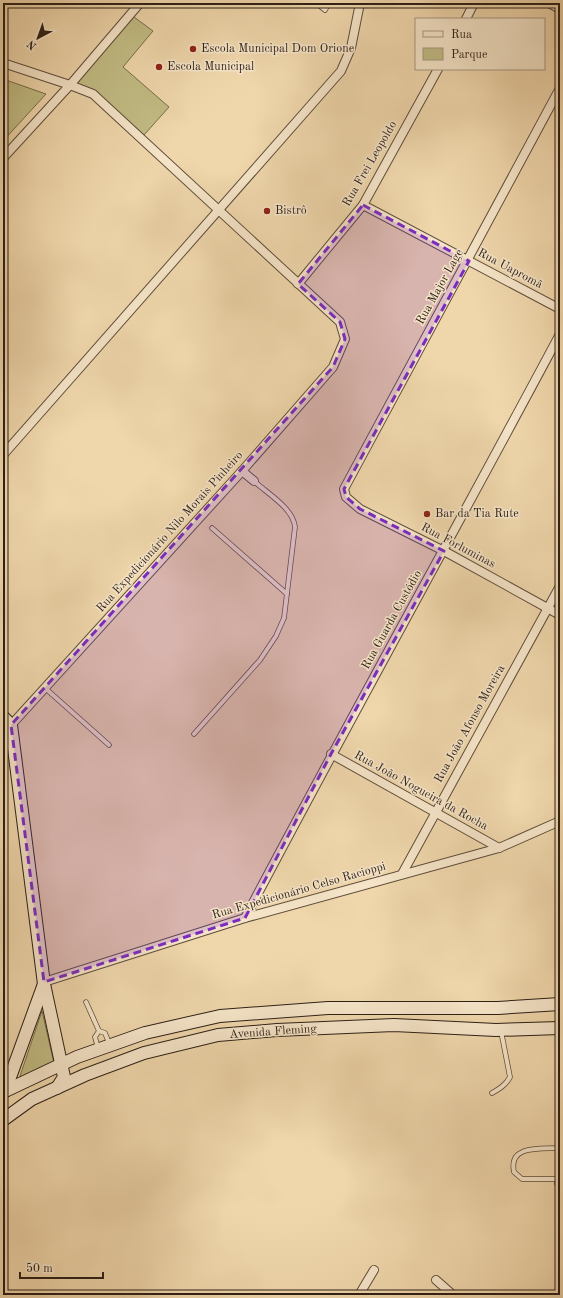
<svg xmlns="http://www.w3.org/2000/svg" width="563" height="1298" viewBox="0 0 563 1298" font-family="'Old Standard TT',serif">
<rect width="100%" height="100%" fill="#efd6ab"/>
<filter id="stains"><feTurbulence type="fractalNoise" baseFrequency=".005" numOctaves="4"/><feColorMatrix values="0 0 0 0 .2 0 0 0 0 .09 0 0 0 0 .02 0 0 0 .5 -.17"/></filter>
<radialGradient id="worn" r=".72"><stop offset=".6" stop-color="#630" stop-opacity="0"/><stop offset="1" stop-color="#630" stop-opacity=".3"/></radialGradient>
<g fill="#c1bb83" stroke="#776d4c">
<polygon points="134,17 153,31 123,67 169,107 144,135 96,92 73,83"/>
<polygon points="3,79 46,94 3,141"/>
<polygon points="42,1011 54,1063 19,1079"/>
</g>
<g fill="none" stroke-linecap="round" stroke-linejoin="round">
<defs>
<g id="lane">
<polyline points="316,3 325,10 329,3"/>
<polyline points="212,528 287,594"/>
<polyline points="45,688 109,745"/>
<path d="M194 734 260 660 276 636 284 618 295 527C293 508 268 494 254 481"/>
<polyline points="86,1002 99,1031"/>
<polyline points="99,1031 105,1033 109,1043"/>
<polyline points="98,1048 95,1037 99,1031"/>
<path d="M492 1093C499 1089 506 1085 510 1077L501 1031"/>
<path d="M557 1179H522L514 1172C508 1145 540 1149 558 1148"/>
<polyline points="557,1184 560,1145"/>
</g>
<g id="street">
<polyline points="549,3 560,9"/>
<polyline points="466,19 474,3"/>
<polyline points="3,63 70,85 93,94 340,322 345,339 333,367 242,471 3,734"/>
<polyline points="560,88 344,489 346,497 360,509 444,551 560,615"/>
<polyline points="3,158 70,85 140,3"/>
<polyline points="363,205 560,309"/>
<polyline points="298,284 363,205 438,69"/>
<polyline points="3,455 341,71 351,48 360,3"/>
<polyline points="242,471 254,481"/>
<polyline points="331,754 499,848"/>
<polyline points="402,874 560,586"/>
<path d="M245 918C348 722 456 529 560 334"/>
<polyline points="44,982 245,918 499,848 560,821"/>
<polyline points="436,1280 453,1295"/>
<polyline points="359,1295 374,1270"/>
</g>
<g id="secondary">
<polyline points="3,717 11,725 44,984 64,1077 57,1088"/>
<polyline points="5,1091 44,984"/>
<polyline points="3,1092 77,1057 145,1033 220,1016 328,1008 498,1008 560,1004"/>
<polyline points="3,1120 32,1099 85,1075 144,1053 218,1035 277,1030 394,1025 496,1030 560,1028"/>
</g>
</defs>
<use href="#lane" stroke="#5e4d3b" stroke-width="5.5"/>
<use href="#street" stroke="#5e4d3b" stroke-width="10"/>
<use href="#secondary" stroke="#2d1f16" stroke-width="14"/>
<use href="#lane" stroke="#f5e4c8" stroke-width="4"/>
<use href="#street" stroke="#f5e4c8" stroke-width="8"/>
<use href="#secondary" stroke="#f5e4c8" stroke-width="12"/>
</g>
<path fill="#7b2cbf" fill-opacity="0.2" stroke="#7b2cbf" stroke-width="3" stroke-dasharray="8 5" stroke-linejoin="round" d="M363 205 469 261 344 489 346 497 360 509 444 551 331 754 245 918 44 982 11 725 333 367 345 339 340 322 298 284Z"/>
<g fill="#8f2418" stroke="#f5e4c8" stroke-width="1.5">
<circle cx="193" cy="49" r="4"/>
<circle cx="159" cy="67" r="4"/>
<circle cx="267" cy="211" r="4"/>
<circle cx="427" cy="514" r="4"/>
</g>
<g text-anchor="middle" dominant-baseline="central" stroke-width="3" stroke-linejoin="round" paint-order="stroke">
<g font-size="12" fill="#2d1f16" stroke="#f5e4c8" text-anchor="start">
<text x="201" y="49">Escola Municipal Dom Orione</text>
<text x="167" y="67">Escola Municipal</text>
<text x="275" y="211">Bistrô</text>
<text x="435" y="514">Bar da Tia Rute</text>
</g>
<g font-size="12" fill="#2d1f16" stroke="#f5e4c8">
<text transform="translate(370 164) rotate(-60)">Rua Frei Leopoldo</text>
<text transform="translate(510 269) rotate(28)">Rua Uapromã</text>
<text transform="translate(440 287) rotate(-61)">Rua Major Lage</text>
<text transform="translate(170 532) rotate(-48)">Rua Expedicionário Nilo Morais Pinheiro</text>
<text transform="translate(458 546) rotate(28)">Rua Forluminas</text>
<text transform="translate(392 620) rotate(-61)">Rua Guarda Custódio</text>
<text transform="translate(470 724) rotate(-61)">Rua João Afonso Moreira</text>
<text transform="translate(421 791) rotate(29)">Rua João Nogueira da Rocha</text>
<text transform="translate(299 891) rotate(-16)">Rua Expedicionário Celso Racioppi</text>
<text transform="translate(273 1032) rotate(-4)">Avenida Fleming</text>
</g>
</g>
<rect width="563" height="1298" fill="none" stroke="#efd6ab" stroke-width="16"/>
<rect x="4" y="4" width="555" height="1290" fill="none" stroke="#2d1f16" stroke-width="2"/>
<rect x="8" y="8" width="547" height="1282" fill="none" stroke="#2d1f16"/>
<rect x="415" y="18" width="130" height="52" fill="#f5e4c8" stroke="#a59581"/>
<rect x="423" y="31" width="20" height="6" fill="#f5e4c8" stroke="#a59581"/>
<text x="451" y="38" font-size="12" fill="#2d1f16">Rua</text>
<rect x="423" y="48" width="20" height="12" fill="#c1bb83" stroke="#a59581"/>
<text x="451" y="58" font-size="12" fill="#2d1f16">Parque</text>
<g transform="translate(38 38) rotate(221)" stroke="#f5e4c8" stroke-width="3" paint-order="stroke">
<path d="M0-3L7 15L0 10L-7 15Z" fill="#2d1f16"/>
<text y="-6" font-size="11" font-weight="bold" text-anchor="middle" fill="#2d1f16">N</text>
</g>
<path d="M20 1272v6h83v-6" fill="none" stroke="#2d1f16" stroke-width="2"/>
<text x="26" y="1272" font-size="12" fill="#2d1f16" stroke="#f5e4c8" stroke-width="3" paint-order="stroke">50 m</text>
<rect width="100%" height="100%" filter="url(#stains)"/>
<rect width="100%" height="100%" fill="url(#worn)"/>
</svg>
